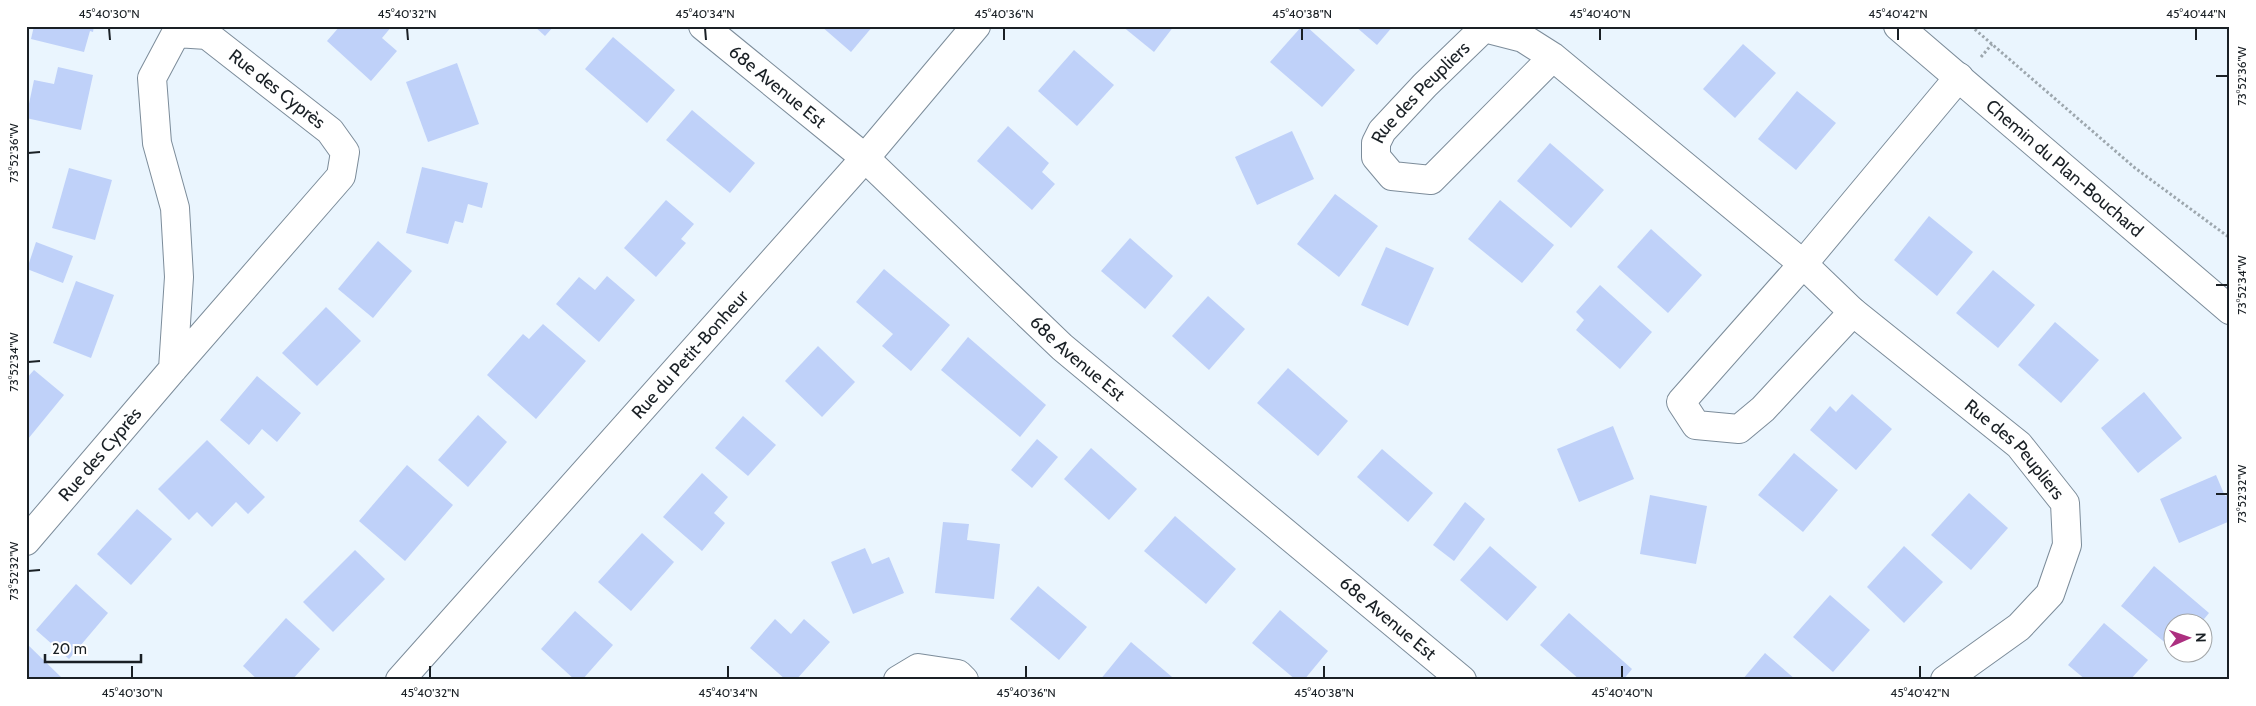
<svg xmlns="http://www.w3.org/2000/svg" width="2256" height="706" viewBox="0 0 2256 706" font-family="Cabin,sans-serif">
<rect width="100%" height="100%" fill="#eaf5fe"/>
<g fill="#bfd1f9">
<polygon points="34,26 94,26 93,32 90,31 84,52 31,39"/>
<polygon points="340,26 392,26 382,38 397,51 371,81 327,41"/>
<polygon points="534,26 554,26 545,36"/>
<polygon points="821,26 873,26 851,52"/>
<polygon points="1122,26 1174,26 1154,52"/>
<polygon points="1302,26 1306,26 1355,70 1322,107 1270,62"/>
<polygon points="1355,26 1393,26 1377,45"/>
<polygon points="613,37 675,90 647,123 585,69"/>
<polygon points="1743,44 1776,73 1735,118 1703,89"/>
<polygon points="1074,50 1114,85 1077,126 1038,91"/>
<polygon points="457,63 479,124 428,142 406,82"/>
<polygon points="58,67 93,75 81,130 26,118 34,80 54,84"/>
<polygon points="1797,91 1836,123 1796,170 1758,139"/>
<polygon points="692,110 755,163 730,193 666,140"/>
<polygon points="1008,126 1049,163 1042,172 1055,184 1032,210 977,161"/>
<polygon points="1292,131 1314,179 1257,205 1235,157"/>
<polygon points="1550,143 1604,190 1571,228 1517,181"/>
<polygon points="422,167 488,183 482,208 468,204 463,223 455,221 448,244 406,233"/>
<polygon points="69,168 112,180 95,240 52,228"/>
<polygon points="1335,194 1378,226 1339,277 1297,244"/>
<polygon points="666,200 694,224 681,239 686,243 656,277 624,248"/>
<polygon points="1500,200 1554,245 1522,283 1468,239"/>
<polygon points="1929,216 1973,252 1937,296 1894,260"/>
<polygon points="1651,229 1702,275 1668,313 1617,267"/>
<polygon points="1130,238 1173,276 1145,309 1101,271"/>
<polygon points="378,241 412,271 373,318 338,289"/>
<polygon points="36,242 73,256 63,283 27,269"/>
<polygon points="1386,247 1434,268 1408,326 1361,305"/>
<polygon points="884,269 950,325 911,371 882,346 893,334 856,302"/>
<polygon points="1993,270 2035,305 1998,348 1956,313"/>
<polygon points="607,276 635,300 599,342 556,304 579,277 595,290"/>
<polygon points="76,281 114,295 91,358 53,343"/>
<polygon points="1600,285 1652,332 1620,369 1576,330 1584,320 1576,312"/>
<polygon points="1208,296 1245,329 1209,370 1172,336"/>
<polygon points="326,307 361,341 317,386 282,353"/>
<polygon points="2055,322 2099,360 2061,403 2018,365"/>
<polygon points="543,324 586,361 536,419 487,375 523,334 529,339"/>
<polygon points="968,337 1046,405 1020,437 941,370"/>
<polygon points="818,346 855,382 822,417 785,381"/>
<polygon points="1288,368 1348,421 1318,456 1257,403"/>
<polygon points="34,370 64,395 28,439 26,379"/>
<polygon points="257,376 301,413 277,442 262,429 249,445 220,420"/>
<polygon points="2144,392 2182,438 2138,473 2101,428"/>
<polygon points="1852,394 1892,429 1856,470 1810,430 1830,406 1836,412"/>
<polygon points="478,415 507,442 468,487 438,460"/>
<polygon points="743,416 776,445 748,476 715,448"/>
<polygon points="1613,426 1634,479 1579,502 1557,449"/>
<polygon points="1037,439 1058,457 1032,488 1011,470"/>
<polygon points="207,440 265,497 248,514 236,502 212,527 197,512 189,520 158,489"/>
<polygon points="1091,448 1137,489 1109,520 1064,479"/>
<polygon points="1382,449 1433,493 1408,522 1357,477"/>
<polygon points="1794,453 1838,490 1803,532 1758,495"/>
<polygon points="407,465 453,505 405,561 359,521"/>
<polygon points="702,473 728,497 714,513 725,523 702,551 663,517"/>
<polygon points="2216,475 2225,496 2230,494 2230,521 2179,543 2160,499"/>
<polygon points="1969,493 2008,528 1971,570 1931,535"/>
<polygon points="1650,495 1707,506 1696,564 1640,554"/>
<polygon points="1465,502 1485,519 1454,561 1433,545"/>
<polygon points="137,509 172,539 131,585 97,554"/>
<polygon points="1175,516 1236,569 1206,604 1144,551"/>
<polygon points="943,522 969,524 967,540 1000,544 994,599 935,593"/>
<polygon points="642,533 674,562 631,611 598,582"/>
<polygon points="1490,546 1537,587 1507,621 1460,580"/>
<polygon points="1904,546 1943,582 1904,623 1867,587"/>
<polygon points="865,548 872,564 889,557 904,593 853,614 831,562"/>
<polygon points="355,550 385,579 333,632 303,602"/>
<polygon points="2154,566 2209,613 2200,624 2174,624 2174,650 2121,606"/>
<polygon points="76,584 108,613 69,659 36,630"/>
<polygon points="1038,586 1087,627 1059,660 1010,619"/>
<polygon points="1830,595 1870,630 1833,672 1793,637"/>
<polygon points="1280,610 1328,651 1304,680 1296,680 1252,643"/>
<polygon points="575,611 613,645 582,680 575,680 541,649"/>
<polygon points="1569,613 1632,669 1623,680 1580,680 1540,645"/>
<polygon points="286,618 320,649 292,680 258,680 243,666"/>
<polygon points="775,619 791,634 804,619 830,642 796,680 786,680 750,648"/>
<polygon points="2104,623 2148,660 2130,680 2086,680 2068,665"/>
<polygon points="1131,642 1172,677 1170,680 1100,680"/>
<polygon points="26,643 64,680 26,680"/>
<polygon points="1765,653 1796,680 1742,680"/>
</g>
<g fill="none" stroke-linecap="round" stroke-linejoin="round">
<defs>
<g id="minor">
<path id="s1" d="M703 26 865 158 1062 347 1462 680"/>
<path id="s2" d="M1898 26 2230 310"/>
<path id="s3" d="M1553 57 1431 180 1392 176 1376 157V143L1382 131 1425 85 1484 28 1523 38 1553 57 1803 264 1853 312 2019 445 2065 503 2067 545 2050 594 2019 627 1945 680"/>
<polyline points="1853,312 1763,409 1739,429 1696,425 1681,402 1803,264 1959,77"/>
<path id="s4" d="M26 541 173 369 341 176 345 152 330 131 207 35 176 33 152 78 157 143 175 208 179 277 173 369"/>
<path id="s5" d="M400 680 865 158 976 26"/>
<polyline points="898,680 918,668 958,674 964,680"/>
</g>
</defs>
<use href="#minor" stroke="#7c8c9a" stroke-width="30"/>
<g stroke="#9da7ae" stroke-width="3" stroke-dasharray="2.5 2.5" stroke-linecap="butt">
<polyline points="1971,26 2135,168 2230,238"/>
<polyline points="1981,57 1992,44"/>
</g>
<use href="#minor" stroke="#fff" stroke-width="28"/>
</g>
<path fill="none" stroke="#1a2025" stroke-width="2" d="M109 28 110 40M407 28 408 40M705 28 706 40M1004 28V40M1302 28V40M1600 28V40M1898 28V40M2196 28V40M2216 76H2228M28 153 40 152M2216 285H2228M28 362 40 361M2216 494H2228M28 571 40 570M132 666V678M430 666V678M728 666V678M1026 666V678M1324 666V678M1622 666V678M1920 666V678"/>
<g text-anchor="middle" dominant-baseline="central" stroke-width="4" stroke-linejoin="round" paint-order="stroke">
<g font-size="18" fill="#1a2025" stroke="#fff">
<text stroke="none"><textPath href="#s1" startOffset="96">68e Avenue Est</textPath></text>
<text transform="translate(277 89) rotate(38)">Rue des Cyprès</text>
<text stroke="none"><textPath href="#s3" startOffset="319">Rue des Peupliers</textPath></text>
<text stroke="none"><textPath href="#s2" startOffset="219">Chemin du Plan-Bouchard</textPath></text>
<text stroke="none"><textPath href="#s5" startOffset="436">Rue du Petit-Bonheur</textPath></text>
<text stroke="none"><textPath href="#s1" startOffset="501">68e Avenue Est</textPath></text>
<text stroke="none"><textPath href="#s3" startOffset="1092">Rue des Peupliers</textPath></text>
<text stroke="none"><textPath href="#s4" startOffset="114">Rue des Cyprès</textPath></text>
<text stroke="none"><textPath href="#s1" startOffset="906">68e Avenue Est</textPath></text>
</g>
</g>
<rect width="2256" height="706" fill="none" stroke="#ffffff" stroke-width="55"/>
<g transform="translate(2188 638) rotate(88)"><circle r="24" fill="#ffffff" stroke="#a3a6a8"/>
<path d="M0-4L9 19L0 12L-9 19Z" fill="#ac2f80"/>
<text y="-8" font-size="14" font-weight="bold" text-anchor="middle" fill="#1a2025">N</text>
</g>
<path d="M45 654v8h96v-8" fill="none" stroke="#1a2025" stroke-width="2.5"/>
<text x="52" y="654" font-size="15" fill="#1a2025" stroke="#ffffff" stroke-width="4" paint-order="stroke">20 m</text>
<rect x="28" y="28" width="2200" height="650" fill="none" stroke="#1a2025" stroke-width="2"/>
<g font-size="12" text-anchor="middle" fill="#1a2025">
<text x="109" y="18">45°40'30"N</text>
<text x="407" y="18">45°40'32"N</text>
<text x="705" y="18">45°40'34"N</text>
<text x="1004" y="18">45°40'36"N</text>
<text x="1302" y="18">45°40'38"N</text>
<text x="1600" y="18">45°40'40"N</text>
<text x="1898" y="18">45°40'42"N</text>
<text x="2196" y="18">45°40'44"N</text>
<text transform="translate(2242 76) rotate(-90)" y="4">73°52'36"W</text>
<text transform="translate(14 153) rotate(-90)" y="4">73°52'36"W</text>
<text transform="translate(2242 285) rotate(-90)" y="4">73°52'34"W</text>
<text transform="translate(14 362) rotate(-90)" y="4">73°52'34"W</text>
<text transform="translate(2242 494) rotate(-90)" y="4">73°52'32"W</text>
<text transform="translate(14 571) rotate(-90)" y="4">73°52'32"W</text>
<text x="132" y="697">45°40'30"N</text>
<text x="430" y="697">45°40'32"N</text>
<text x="728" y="697">45°40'34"N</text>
<text x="1026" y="697">45°40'36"N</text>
<text x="1324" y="697">45°40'38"N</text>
<text x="1622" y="697">45°40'40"N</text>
<text x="1920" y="697">45°40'42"N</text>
</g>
</svg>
